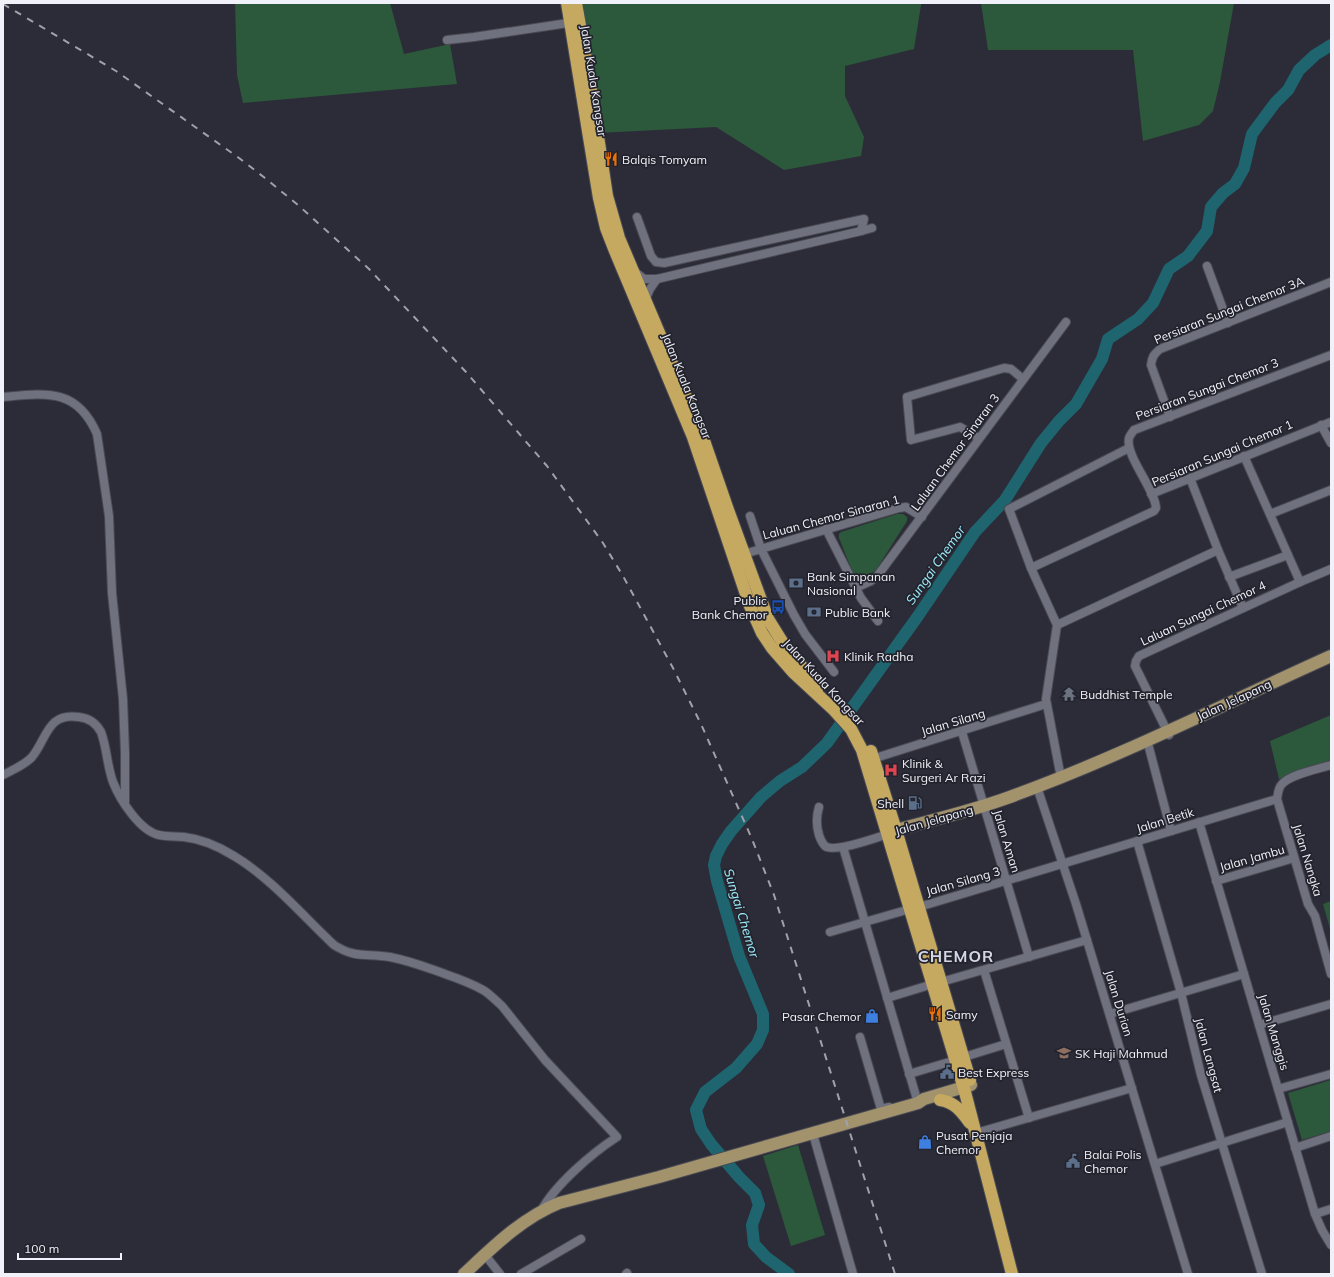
<svg xmlns="http://www.w3.org/2000/svg" width="1334" height="1277" viewBox="0 0 1334 1277" font-family="Mulish,sans-serif">
<rect width="100%" height="100%" fill="#2c2c38"/>
<g fill="#2c583b">
<polygon points="235,3 390,3 404,54 450,44 457,84 243,103 237,75"/>
<polygon points="576,3 921,3 921,5 914,49 845,66 845,96 864,137 861,156 784,170 716,127 598,133"/>
<polygon points="981,3 1234,3 1220,82 1213,111 1199,125 1143,141 1133,50 988,50"/>
<path d="M897 514H903L907 517V521L876 570C869 576 862 577 853 573L839 538V534L841 532Z"/>
<polygon points="1331,715 1331,760 1279,779 1270,741"/>
<polygon points="1331,901 1331,932 1323,904"/>
<polygon points="1331,1080 1331,1131 1302,1140 1288,1093"/>
<polygon points="798,1145 825,1235 791,1246 763,1156"/>
</g>
<g fill="none" stroke-linecap="round" stroke-linejoin="round">
<polyline stroke="#1e6570" stroke-width="12" points="789,1274 766,1257 754,1244 752,1225 759,1205 755,1193 739,1177 711,1144 701,1129 696,1110 705,1092 736,1068 757,1044 763,1030 763,1014 739,956 717,881 714,865 716,856 722,844 731,831 761,797 780,781 802,767 827,743 918,616 975,532 1005,500 1041,443 1059,421 1076,404 1102,359 1108,339 1138,319 1153,303 1169,269 1188,256 1207,231 1211,207 1223,193 1235,184 1244,168 1252,134 1275,103 1288,90 1299,70 1315,55 1331,45"/>
<defs>
<g id="street">
<polyline points="447,40 474,37 575,22"/>
<polyline points="637,217 651,256 656,262 664,263 864,219 861,231"/>
<polyline points="1207,266 1228,323"/>
<polyline points="635,272 644,279 657,279 861,231 872,228"/>
<polyline points="645,300 650,289 657,279"/>
<path d="M3 397C47 393 77 388 97 434L109 516 112 593 123 699 125 753V802"/>
<path d="M1170 417 1151 365C1152 357 1154 354 1160 349L1331 282"/>
<polyline points="1321,425 1331,443"/>
<polyline points="979,438 960,427 911,440 907,397 1004,368 1011,369 1023,379"/>
<polyline points="1244,456 1300,582"/>
<polyline points="1190,478 1218,550 1243,608"/>
<polyline points="1151,494 1331,422"/>
<polyline points="1270,514 1331,490"/>
<polyline points="750,516 761,549 794,615 805,634 834,672"/>
<polyline points="826,529 861,598 878,621"/>
<polyline points="744,554 899,508 906,507 922,517"/>
<path d="M1031 568 1154 511 1156 508C1155 489 1125 456 1129 438 1130 435 1132 433 1134 430L1331 355"/>
<polyline points="1229,577 1288,555"/>
<polyline points="856,588 871,581 878,575 1066,322"/>
<polyline points="1057,625 1218,550"/>
<polyline points="962,732 1029,957"/>
<polyline points="1169,735 1135,666 1136,661 1139,656 1300,582 1331,569"/>
<polyline points="1147,740 1171,831"/>
<polyline points="869,760 1046,704"/>
<path d="M1331 765C1318 769 1291 774 1282 784 1278 788 1278 794 1277 799L1308 904 1315 916 1331 974"/>
<path d="M3 775C12 770 25 765 32 757 47 739 47 712 79 717 89 718 96 723 101 732 107 748 107 766 113 782 120 800 140 831 159 835 167 837 176 836 184 837 202 839 218 846 234 856 271 878 303 916 334 945 356 959 366 953 390 957 405 960 420 965 434 970 450 976 468 981 483 990 490 994 496 1001 502 1006L545 1060 617 1137C592 1153 555 1185 541 1211"/>
<polyline points="1061,778 1046,699 1057,625 1031,568 1009,509 1129,448"/>
<polyline points="1037,787 1076,904 1188,1274"/>
<path d="M819 807C816 817 816 825 819 835 820 838 822 843 825 846 834 853 876 838 888 834"/>
<polyline points="1199,822 1315,1214 1322,1230 1331,1245"/>
<polyline points="1137,841 1181,993 1201,1075 1262,1274"/>
<polyline points="843,847 918,1103"/>
<polyline points="1216,881 1294,858"/>
<polyline points="919,907 1277,799"/>
<polyline points="830,932 910,909"/>
<polyline points="984,970 1029,1118"/>
<polyline points="941,982 1087,940"/>
<polyline points="887,998 933,984"/>
<polyline points="1110,1014 1244,974"/>
<polyline points="1259,1025 1331,1004"/>
<polyline points="860,1037 881,1109 889,1107"/>
<polyline points="964,1057 1006,1044"/>
<polyline points="909,1074 956,1060"/>
<polyline points="1278,1089 1331,1074"/>
<polyline points="976,1133 1132,1088"/>
<polyline points="813,1134 853,1274"/>
<polyline points="1295,1148 1331,1136"/>
<polyline points="1155,1164 1288,1122"/>
<polyline points="1315,1214 1331,1209"/>
<polyline points="489,1260 500,1274"/>
<polyline points="521,1274 581,1239"/>
<polyline points="626,1274 627,1273"/>
</g>
<g id="primary">
<path d="M888 834 896 830C933 820 971 811 1007 798 1118 758 1224 704 1331 656"/>
<path d="M464 1274C493 1247 522 1218 559 1203L659 1177 918 1103 924 1099 971 1085"/>
</g>
<g id="highway">
<polyline points="567,3 599,198 606,228 615,251 693,437 750,606 762,633 772,648 793,672 833,709 851,729 862,750 965,1092 1012,1274"/>
<polyline points="576,3 588,70 607,196 619,238 701,432 728,510 768,619 781,640 790,653 819,686"/>
<polyline points="871,751 896,830 970,1080"/>
<path d="M940 1100C955 1102 962 1112 970 1123"/>
</g>
</defs>
<use href="#street" stroke="#494a53" stroke-width="10"/>
<use href="#primary" stroke="#494a53" stroke-width="14"/>
<use href="#highway" stroke="#494a53" stroke-width="14"/>
<use href="#street" stroke="#70717e" stroke-width="8"/>
<use href="#primary" stroke="#a3936d" stroke-width="12"/>
<use href="#highway" stroke="#c5a961" stroke-width="12"/>
<polyline stroke="#a0a1aa" stroke-width="2" stroke-dasharray="7 7" stroke-linecap="butt" points="3,4 116,71 239,158 265,178 298,205 369,269 466,372 547,466 603,543 623,576 673,668 701,724 752,839 774,895 895,1274"/>
</g>
<defs>
<symbol id="restaurant-bare" viewBox="-9 -9 18 18"><path d="M-5-6h1v4h1v-4h1v4h1v-4h1v5L-1.5 .5V6h-2V.5L-5-1ZM5-6V6H3V1.5H1.5Q1.5-4 5-6Z" fill="#e8710a" stroke="#22232d" stroke-width="2.5" paint-order="stroke"/></symbol>
<symbol id="bank-bare" viewBox="-9 -9 18 18"><path d="M-6-4H6V4H-6ZM0-2.3a2.3 2.3 0 1 0 0 4.6a2.3 2.3 0 1 0 0-4.6Z" fill="#5c6f8a" stroke="#22232d" stroke-width="2.5" paint-order="stroke"/></symbol>
<symbol id="bus-bare" viewBox="-9 -9 18 18"><path d="M-5-6H5V4H4V6H2V4H-2V6H-4V4H-5ZM-3.5-4V0h7V-4ZM-3.5 1.2v1.5H-2V1.2ZM2 1.2v1.5H3.5V1.2Z" fill="#1a4fb4" stroke="#22232d" stroke-width="2.5" paint-order="stroke"/></symbol>
<symbol id="hospital-bare" viewBox="-9 -9 18 18"><path d="M-5-5h3v3.5h4V-5h3V5h-3V1.5h-4V5h-3Z" fill="#e0444e" stroke="#22232d" stroke-width="2.5" paint-order="stroke"/></symbol>
<symbol id="temple-bare" viewBox="-9 -9 18 18"><path d="M0-6L5-2H3V0L6.5 2.5H4V6H1.5V3h-3V6H-4V2.5H-6.5L-3 0V-2H-5Z" fill="#6b7280" stroke="#22232d" stroke-width="2.5" paint-order="stroke"/></symbol>
<symbol id="fuel-bare" viewBox="-9 -9 18 18"><path d="M-5.5-6h7V0h2V4h1.3V-2.5L3-4.5l.8-.8L6-3V5H2.5V1h-1V6h-7ZM-4.2-4.7v3.2H.2V-4.7Z" fill="#5c6f8a" stroke="#22232d" stroke-width="2.5" paint-order="stroke"/></symbol>
<symbol id="shop-bare" viewBox="-9 -9 18 18"><path d="M-5-2.5h2.3a2.7 3.5 0 0 1 5.4 0H5L5.5 6h-11ZM-1.5-2.5h3a1.5 2.3 0 0 0-3 0Z" fill="#3f7fe0" stroke="#22232d" stroke-width="2.5" paint-order="stroke"/></symbol>
<symbol id="school-bare" viewBox="-9 -9 18 18"><path d="M0-5L7-2L0 1L-7-2ZM-4 1L0 2.5L4 1V4Q0 6-4 4Z" fill="#8d6e63" stroke="#22232d" stroke-width="2.5" paint-order="stroke"/></symbol>
<symbol id="civic-bare" viewBox="-9 -9 18 18"><path d="M-.6-6.5H3V-4.5H.6V-3L4-1V1h2V6H-6V1h2V-1L-.6-3ZM-1.2 2.5V6h2.4V2.5Z" fill="#5c6f8a" stroke="#22232d" stroke-width="2.5" paint-order="stroke"/></symbol>
</defs>
<g fill-rule="evenodd">
<use href="#restaurant-bare" x="601" y="149" width="20" height="20"/>
<use href="#bank-bare" x="786" y="573" width="20" height="20"/>
<use href="#bus-bare" x="768" y="597" width="20" height="20"/>
<use href="#bank-bare" x="804" y="602" width="20" height="20"/>
<use href="#hospital-bare" x="823" y="646" width="20" height="20"/>
<use href="#temple-bare" x="1059" y="684" width="20" height="20"/>
<use href="#hospital-bare" x="881" y="760" width="20" height="20"/>
<use href="#fuel-bare" x="905" y="793" width="20" height="20"/>
<use href="#restaurant-bare" x="925" y="1004" width="20" height="20"/>
<use href="#shop-bare" x="862" y="1006" width="20" height="20"/>
<use href="#school-bare" x="1054" y="1043" width="20" height="20"/>
<use href="#civic-bare" x="937" y="1062" width="20" height="20"/>
<use href="#shop-bare" x="915" y="1132" width="20" height="20"/>
<use href="#civic-bare" x="1063" y="1151" width="20" height="20"/>
</g>
<g text-anchor="middle" dominant-baseline="central" stroke-width="3.5" stroke-linejoin="round" paint-order="stroke">
<g font-size="12" fill="#f1f2f9" stroke="#22232d">
<text transform="translate(594 81) rotate(81)">Jalan Kuala Kangsar</text>
<text transform="translate(1229 310) rotate(-22)">Persiaran Sungai Chemor 3A</text>
<text transform="translate(687 386) rotate(68)">Jalan Kuala Kangsar</text>
<text transform="translate(1207 389) rotate(-21)">Persiaran Sungai Chemor 3</text>
<text transform="translate(955 452) rotate(-54)">Laluan Chemor Sinaran 3</text>
<text transform="translate(1222 453) rotate(-23)">Persiaran Sungai Chemor 1</text>
<text transform="translate(831 517) rotate(-15)">Laluan Chemor Sinaran 1</text>
<text transform="translate(1203 613) rotate(-25)">Laluan Sungai Chemor 4</text>
<text transform="translate(824 682) rotate(47)">Jalan Kuala Kangsar</text>
<text transform="translate(1234 700) rotate(-25)">Jalan Jelapang</text>
<text transform="translate(953 722) rotate(-17)">Jalan Silang</text>
<text transform="translate(934 820) rotate(-16)">Jalan Jelapang</text>
<text transform="translate(1165 820) rotate(-17)">Jalan Betik</text>
<text transform="translate(1007 841) rotate(73)">Jalan Aman</text>
<text transform="translate(1252 858) rotate(-16)">Jalan Jambu</text>
<text transform="translate(1308 860) rotate(73)">Jalan Nangka</text>
<text transform="translate(963 881) rotate(-16)">Jalan Silang 3</text>
<text transform="translate(1119 1003) rotate(73)">Jalan Durian</text>
<text transform="translate(1274 1032) rotate(73)">Jalan Manggis</text>
<text transform="translate(1209 1055) rotate(75)">Jalan Langsat</text>
</g>
<g font-size="12" fill="#f1f2f9" stroke="#22232d" text-anchor="start">
<text x="622" y="159">Balqis Tomyam</text>
<text x="807" y="576">Bank Simpanan<tspan x="807" dy="14">Nasional</tspan></text>
<text x="767" y="600" text-anchor="end">Public<tspan x="767" dy="14">Bank Chemor</tspan></text>
<text x="825" y="612">Public Bank</text>
<text x="844" y="656">Klinik Radha</text>
<text x="1080" y="694">Buddhist Temple</text>
<text x="902" y="763">Klinik &amp;<tspan x="902" dy="14">Surgeri Ar Razi</tspan></text>
<text x="904" y="803" text-anchor="end">Shell</text>
<text x="946" y="1014">Samy</text>
<text x="861" y="1016" text-anchor="end">Pasar Chemor</text>
<text x="1075" y="1053">SK Haji Mahmud</text>
<text x="958" y="1072">Best Express</text>
<text x="936" y="1135">Pusat Penjaja<tspan x="936" dy="14">Chemor</tspan></text>
<text x="1084" y="1154">Balai Polis<tspan x="1084" dy="14">Chemor</tspan></text>
</g>
<g font-size="13" font-style="italic" fill="#9eeefd" stroke="#22232d">
<text transform="translate(935 565) rotate(-55)">Sungai Chemor</text>
<text transform="translate(742 913) rotate(73)">Sungai Chemor</text>
</g>
<g font-size="16" font-weight="bold" letter-spacing="1" fill="#d4d6e4" stroke="#22232d">
<text x="956" y="956">CHEMOR</text>
</g>
</g>
<rect width="1334" height="1277" fill="none" stroke="#f1f2f9" stroke-width="8"/>
<path d="M18 1253v6h103v-6" fill="none" stroke="#f1f2f9" stroke-width="2"/>
<text x="24" y="1253" font-size="12" fill="#f1f2f9" stroke="#22232d" stroke-width="3" paint-order="stroke">100 m</text>
</svg>
